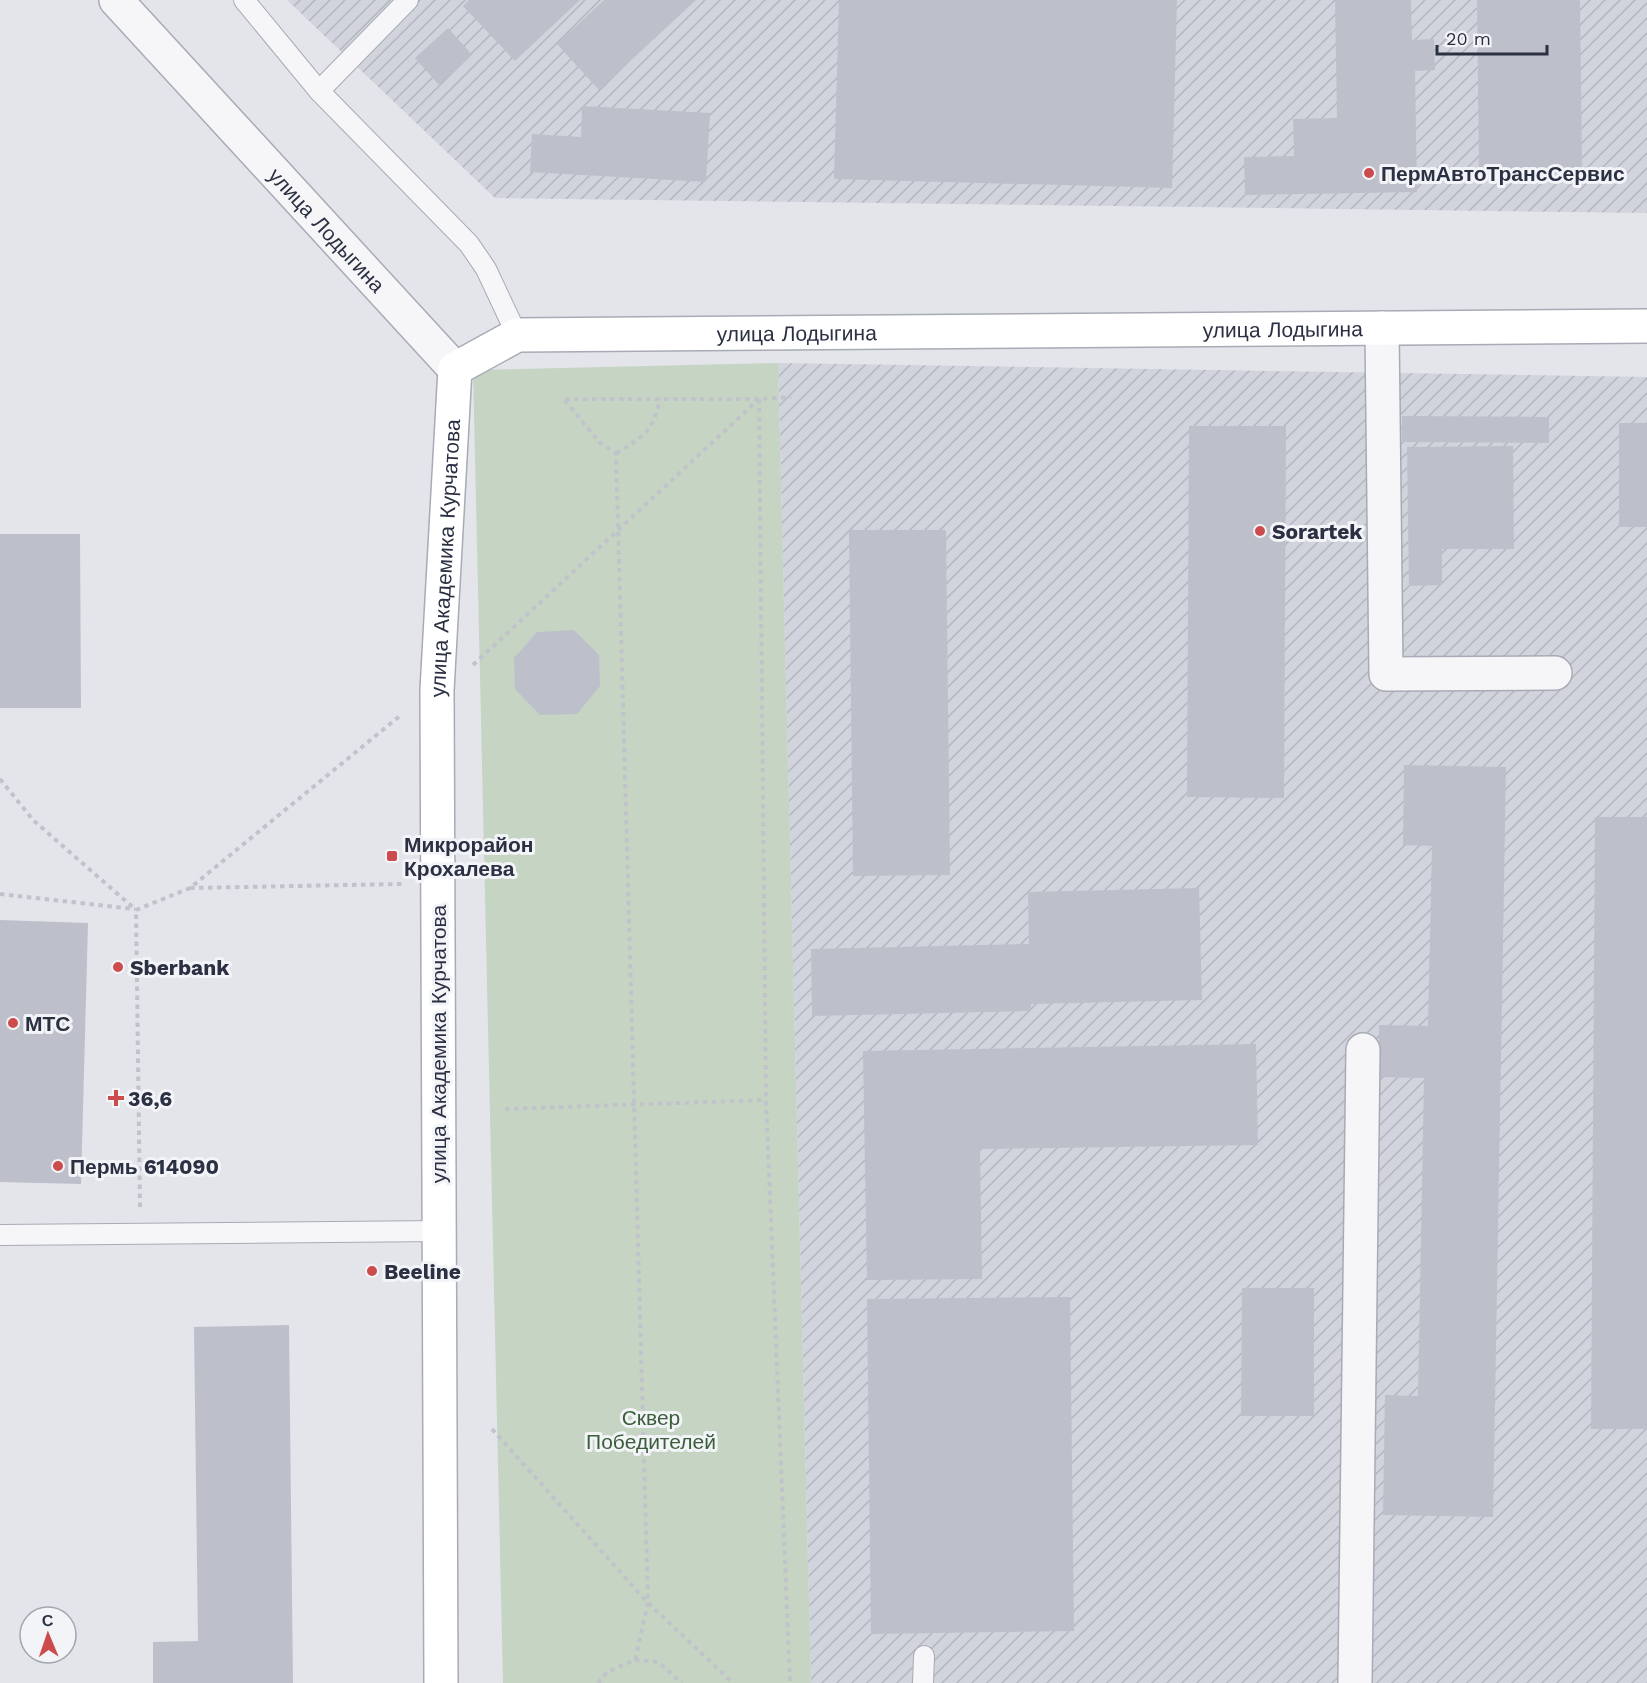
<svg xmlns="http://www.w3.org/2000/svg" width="1647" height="1683" viewBox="0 0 1647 1683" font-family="'Work Sans',sans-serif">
<defs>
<pattern id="industrial-furrows" width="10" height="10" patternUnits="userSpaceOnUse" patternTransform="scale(1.5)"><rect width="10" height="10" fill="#d1d4dd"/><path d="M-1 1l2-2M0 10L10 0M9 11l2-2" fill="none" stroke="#b4b6bf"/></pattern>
</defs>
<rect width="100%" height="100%" fill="#e3e5eb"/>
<g fill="url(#industrial-furrows)">
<polygon points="287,0 1647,0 1647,213 495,198"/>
<polygon points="778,363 1647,377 1647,1683 811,1683"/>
</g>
<polygon fill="#c6d4c4" points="778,363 811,1683 503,1683 473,370"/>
<g fill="#bdc0cb">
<polygon points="469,0 580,0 515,61 463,6"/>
<polygon points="604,0 696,0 599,90 557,44"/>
<polygon points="839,0 1177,0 1172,188 834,179"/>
<polygon points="1335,0 1411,0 1412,40 1434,39 1435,70 1415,71 1417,192 1245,195 1244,157 1294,156 1293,119 1337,118"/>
<polygon points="1477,0 1580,0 1582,173 1479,174"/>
<polygon points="448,28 472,55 439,85 415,58"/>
<polygon points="582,106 710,113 706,182 530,172 532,134 581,137"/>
<polygon points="1402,416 1549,417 1549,443 1402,442"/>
<rect x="1619" y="423" width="28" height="104"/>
<polygon points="1189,426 1286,426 1284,798 1187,797"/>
<polygon points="1513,446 1514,549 1442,549 1442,585 1409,586 1407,447"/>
<polygon points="849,530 946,530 950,875 853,876"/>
<polygon points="0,534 80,534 81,708 0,708"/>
<polygon points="574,630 599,655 600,686 577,714 540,715 515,689 514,658 537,632"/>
<polygon points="1404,765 1506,767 1493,1517 1383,1515 1385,1395 1418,1396 1424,1078 1379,1077 1379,1025 1428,1026 1432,846 1403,845"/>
<polygon points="1595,817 1647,817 1647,1429 1591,1429"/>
<polygon points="1199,888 1202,1000 1031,1004 1031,1011 812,1016 811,949 1029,944 1028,892"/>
<polygon points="0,920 88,923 81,1184 0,1182"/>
<polygon points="1256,1044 1258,1145 980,1149 982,1279 867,1280 863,1051"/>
<polygon points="1242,1288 1314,1288 1314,1416 1241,1416"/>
<polygon points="1070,1297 1074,1631 871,1634 867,1299"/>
<polygon points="289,1325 293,1683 153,1683 153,1642 198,1641 194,1327"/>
</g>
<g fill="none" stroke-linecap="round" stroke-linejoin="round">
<defs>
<g id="lane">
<polyline points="244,0 319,91"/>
<polyline points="408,0 319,91 469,244 486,269 517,335"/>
<polyline points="0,1235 439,1231"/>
<polyline points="923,1683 924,1656"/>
</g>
<g id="street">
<path id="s1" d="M116 0 455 369"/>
<polyline points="1382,328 1386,674 1555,673"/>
<polyline points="1355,1683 1363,1050"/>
</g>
<g id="secondary">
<path id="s2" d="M441 1683 437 690 455 369 517 335 1647 326"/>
</g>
</defs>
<use href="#lane" stroke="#a8abb5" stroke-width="22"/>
<use href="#street" stroke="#a8abb5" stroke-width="36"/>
<use href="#secondary" stroke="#a8abb5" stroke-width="36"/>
<g stroke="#c1c3ca" stroke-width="4" stroke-dasharray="4.5 4.5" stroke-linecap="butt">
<polyline points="565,399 759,399 791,397"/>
<polyline points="759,399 766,1100 790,1683"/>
<polyline points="565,400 599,442 616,453"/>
<path d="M616 453C644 437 653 431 660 399"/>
<polyline points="473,665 759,399"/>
<polyline points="0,779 33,820 136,910"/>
<polyline points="190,888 402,884"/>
<polyline points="0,894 135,909"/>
<polyline points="505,1109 766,1100"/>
<polyline points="140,1207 136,910 190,888 401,715"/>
<polyline points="492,1429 648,1603 733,1683"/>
<polyline points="635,1660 658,1662 682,1683"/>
<polyline points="598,1683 607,1672 635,1660 648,1603 616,453"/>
</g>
<use href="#lane" stroke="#f6f6f9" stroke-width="20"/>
<use href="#street" stroke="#f6f6f9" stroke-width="33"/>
<use href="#secondary" stroke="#fff" stroke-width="33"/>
</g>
<g fill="#cc4c4d" stroke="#f3f4f8" stroke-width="2">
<circle cx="1369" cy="173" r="6"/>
<circle cx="1260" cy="531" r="6"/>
<rect x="386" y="850" width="12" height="12" rx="3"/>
<circle cx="118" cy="967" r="6"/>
<circle cx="13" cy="1023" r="6"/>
<path d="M113 1089h6v6h6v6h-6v6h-6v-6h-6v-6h6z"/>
<circle cx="58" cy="1166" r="6"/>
<circle cx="372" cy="1271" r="6"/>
</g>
<g text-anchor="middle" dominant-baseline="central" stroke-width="6" stroke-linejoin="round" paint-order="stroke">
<g font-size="21" font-weight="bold" fill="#2b3043" stroke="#f3f4f8" text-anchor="start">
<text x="1381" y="173">ПермАвтоТрансСервис</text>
<text x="1272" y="531">Sorartek</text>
<text x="404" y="844">Микрорайон<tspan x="404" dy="24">Крохалева</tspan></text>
<text x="130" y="967">Sberbank</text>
<text x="25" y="1023">МТС</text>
<text x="128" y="1098">36,6</text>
<text x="70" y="1166">Пермь 614090</text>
<text x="384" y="1271">Beeline</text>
</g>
<g font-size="21" fill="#2b3043" stroke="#f3f4f8">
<text stroke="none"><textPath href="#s1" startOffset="312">улица Лодыгина</textPath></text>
<text stroke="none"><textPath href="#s2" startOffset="2151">улица Лодыгина</textPath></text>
<text stroke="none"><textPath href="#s2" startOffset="1665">улица Лодыгина</textPath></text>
<text stroke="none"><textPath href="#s2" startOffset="1125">улица Академика Курчатова</textPath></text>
<text transform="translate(438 1044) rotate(-90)">улица Академика Курчатова</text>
</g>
<g font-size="21" fill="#3a5e39" stroke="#f3f4f8">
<text x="651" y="1417">Сквер<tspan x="651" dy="24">Победителей</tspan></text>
</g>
</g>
<g transform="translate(48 1635) rotate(358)"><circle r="28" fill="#f3f4f8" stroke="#a3a6b0" stroke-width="1.5"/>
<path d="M0-4.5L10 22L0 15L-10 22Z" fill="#cc4c4d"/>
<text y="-9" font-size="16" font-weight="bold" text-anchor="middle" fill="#2b3043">С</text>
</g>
<path d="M1437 45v9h110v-9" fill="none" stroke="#2b3043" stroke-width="3"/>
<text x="1446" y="45" font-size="18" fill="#2b3043" stroke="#f3f4f8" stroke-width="4.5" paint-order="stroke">20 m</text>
</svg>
